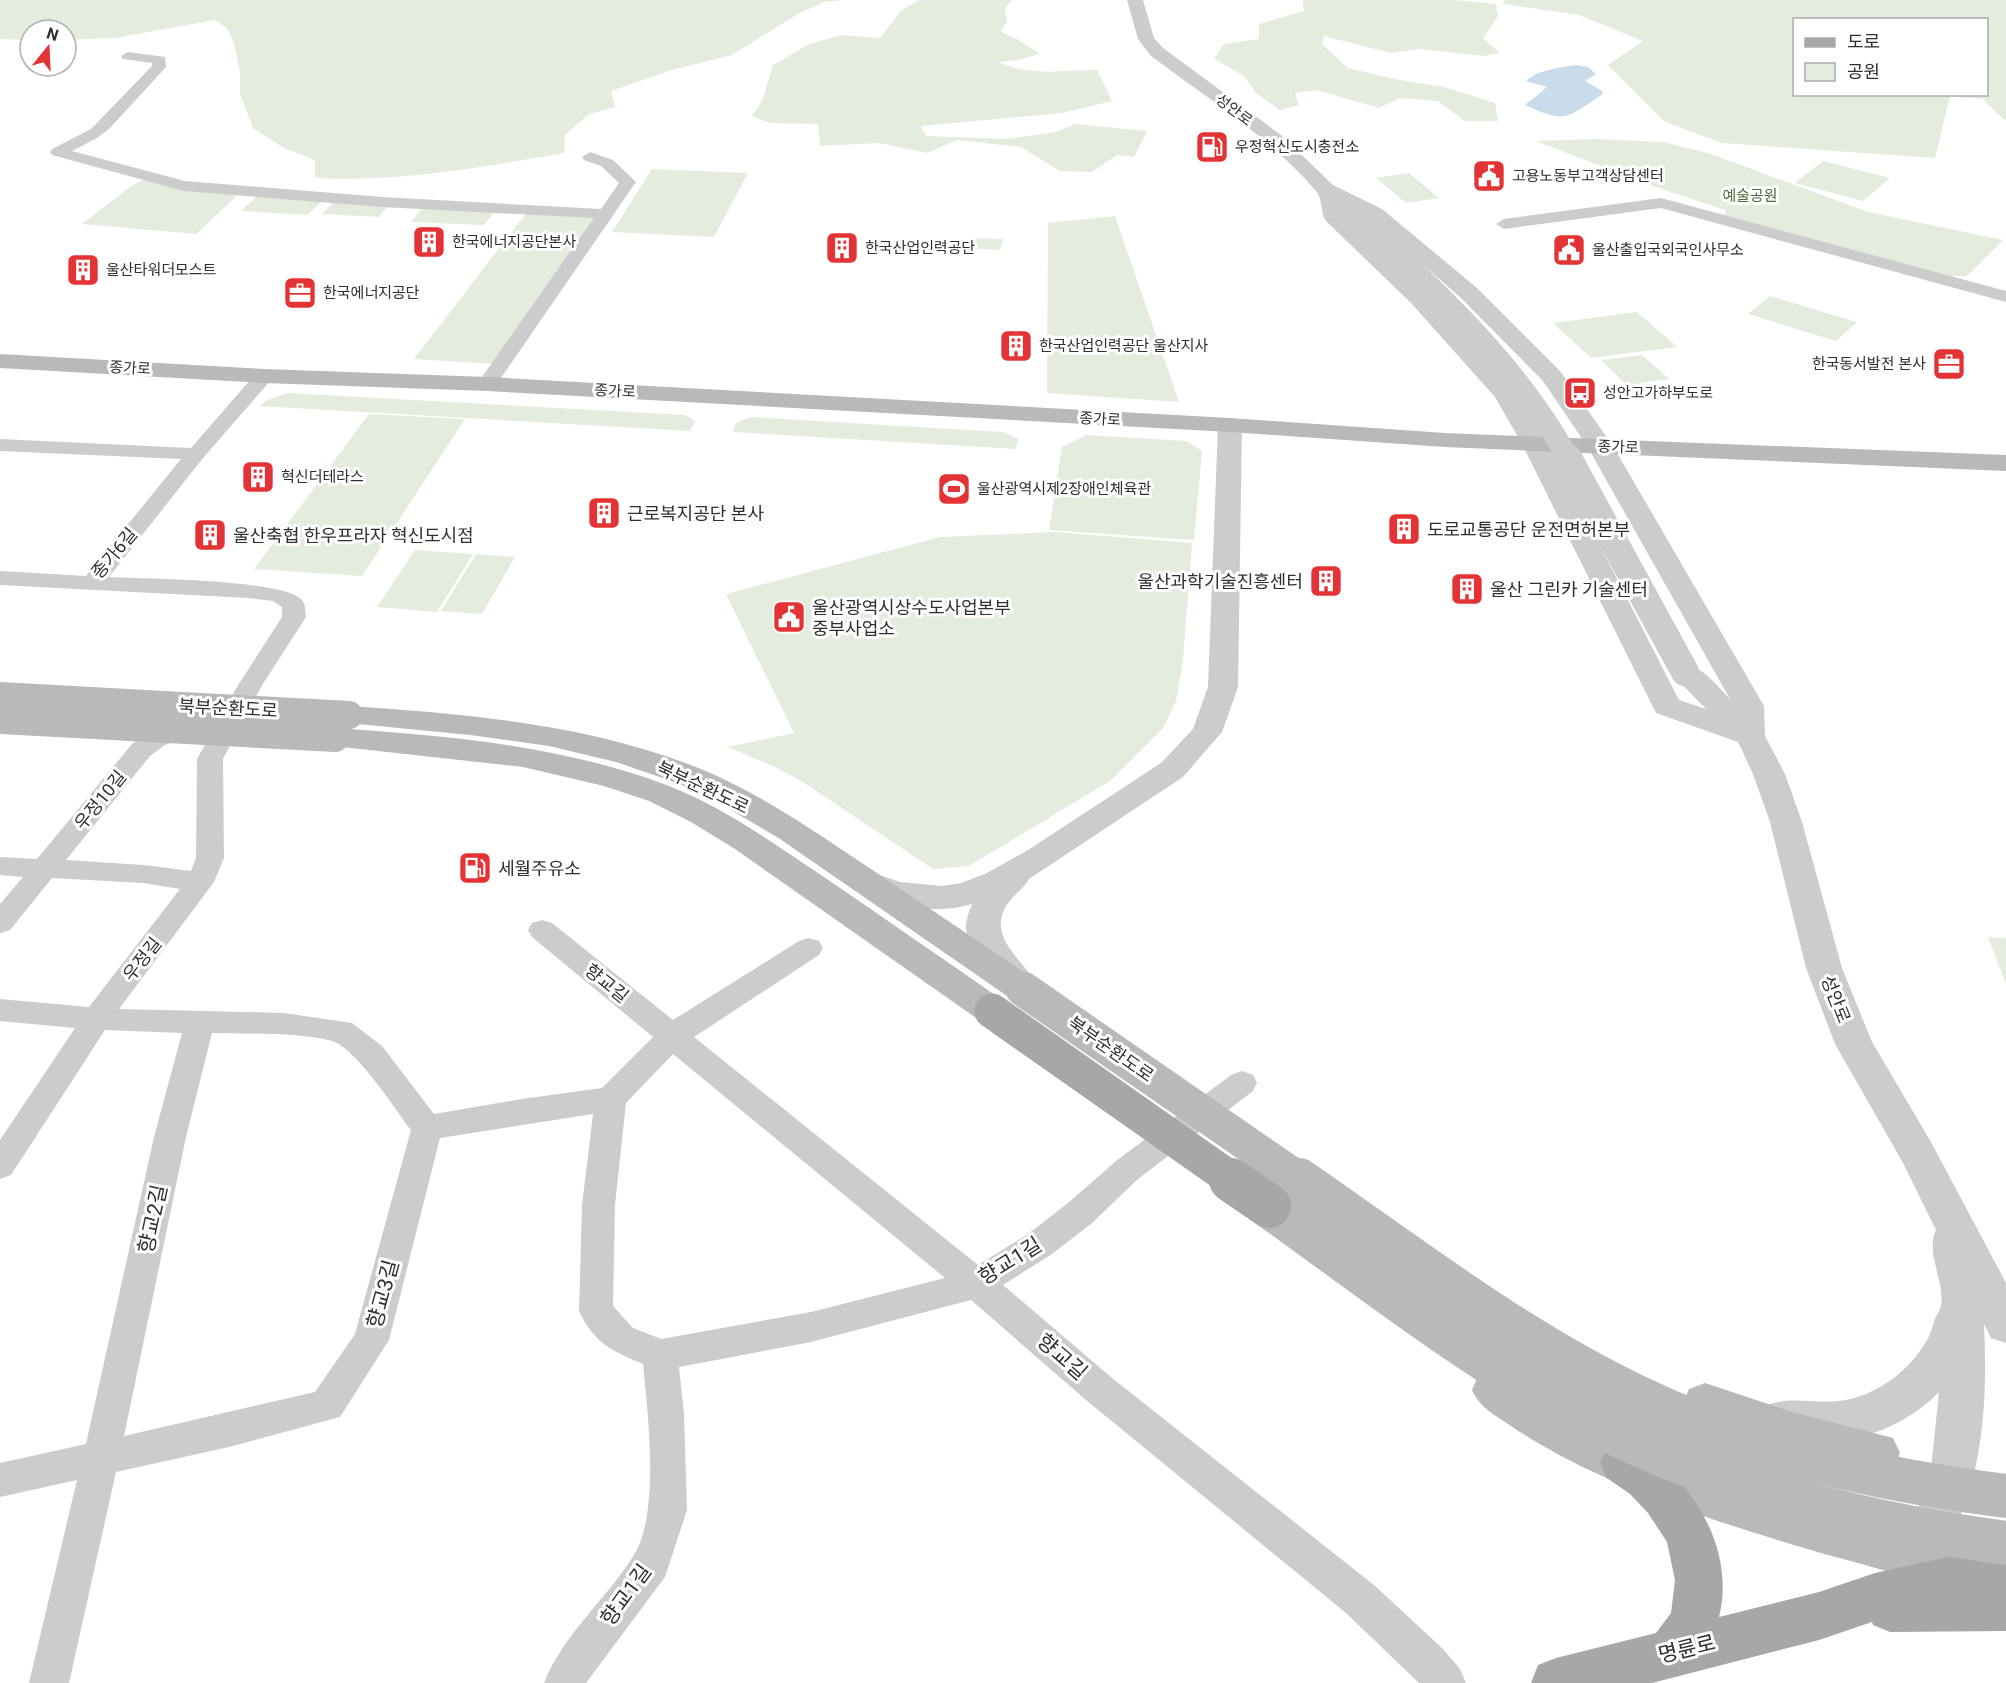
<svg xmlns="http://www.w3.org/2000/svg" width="2006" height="1683" viewBox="0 0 2006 1683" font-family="Roboto,'Noto Sans KR',sans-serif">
<rect width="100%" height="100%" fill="#fff"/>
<g fill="#e4ecdd" fill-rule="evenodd">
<path d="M0 0H843L824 2 798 14 732 55 672 70 611 91 615 107 589 114 565 135 564 153C482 167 399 182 315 178V160L284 148 253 128 240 94V72L234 43 227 28 215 20 115 38 66 40V30H30V40L0 39Z"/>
<path d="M918 0H1012L1005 8 1007 21 1001 32 1017 39 1040 54 1018 60 999 62C1027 77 1066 70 1097 70L1112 101 1062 113 921 126 926 136 1007 139 1056 132 1075 124 1147 131 1134 157 1117 155 1092 172 1060 171 1021 147 957 140 927 153 879 143 820 146 818 124 770 123 752 116 762 101 773 65 809 44 842 35 880 38 900 12Z"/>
<polygon points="1303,0 1454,0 1496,4 1498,16 1483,38 1500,53 1483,56 1419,49 1391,53 1324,36 1322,44 1348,68 1394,79 1444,87 1495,103 1498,121 1465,121 1438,101 1399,98 1379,108 1316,90 1295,93 1299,105 1280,110 1256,93 1244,76 1214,59 1224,44 1259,39 1259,24 1304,11"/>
<path d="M1505 0H2006V120L2003 119 1983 99 1950 96 1935 158 1722 143 1665 122 1608 65 1643 41 1579 15 1503 4ZM1794 20H1986V94H1794Z"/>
<polygon points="1595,139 1663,142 1711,154 1868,212 2003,240 1967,276 1948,276 1725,215 1725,210 1644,183 1536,141"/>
<polygon points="1823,161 1890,178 1863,201 1795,183"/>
<polygon points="652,169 748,173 714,237 612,232"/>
<polygon points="1409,173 1439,198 1406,203 1376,178"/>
<polygon points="144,179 240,193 196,234 82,224 130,187"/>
<polygon points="257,196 323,200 307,215 241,211"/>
<polygon points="334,202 389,205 379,217 322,214"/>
<polygon points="422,208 495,211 484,225 411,222"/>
<polygon points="527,212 599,216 496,364 414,359"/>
<polygon points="1115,216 1179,402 1047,393 1048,223"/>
<polygon points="969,238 1003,239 1000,250 966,248"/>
<polygon points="1770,296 1857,322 1836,341 1748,314"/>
<polygon points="1637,312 1677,347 1591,358 1553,323"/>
<polygon points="1642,355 1669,379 1627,385 1601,360"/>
<polygon points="287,393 685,415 695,421 690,431 260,406 265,401"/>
<polygon points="369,414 465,419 362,576 254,569"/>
<polygon points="751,417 1003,432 1018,439 1016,449 733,432 736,423"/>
<polygon points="1087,435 1186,441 1202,451 1194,540 1049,530 1062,447"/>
<polygon points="1056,532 1192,543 1183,660 1176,701 1163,728 1110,781 969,866 933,869 803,782 775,767 728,747 794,733 726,594 940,537"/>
<polygon points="415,550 473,554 437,612 377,607"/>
<polygon points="476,554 515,557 482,614 441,611"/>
<polygon points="1988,937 2006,938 2006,984"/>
</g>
<path fill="#c9dceb" d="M1576 65 1588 67 1596 74 1585 81 1602 91 1603 94C1567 118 1566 124 1525 105L1547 87 1526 81C1539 69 1560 68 1576 65Z"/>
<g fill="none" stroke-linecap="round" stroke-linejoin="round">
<g fill="#ccc" fill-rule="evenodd">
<polygon points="128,52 165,57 166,67 110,128 97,138 72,151 185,181 382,197 601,209 619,183 601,166 584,160 582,157 590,152 613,160 636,182 494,388 480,388 477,384 594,218 382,207 184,191 52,155 50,152 52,149 91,129 152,66 152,63 123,59 121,56"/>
<polygon points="1661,198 2006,291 2006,302 1661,208 1504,229 1496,224 1504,219"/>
<path d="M264 370 271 372 274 376 271 380 203 458 109 577C144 579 280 579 301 599 306 604 305 611 306 617L261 687 223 759 224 858 214 882 119 1009 284 1013 352 1023 382 1046 434 1114 522 1099 602 1088 653 1037 532 937 528 930 532 923 542 920 552 923 673 1020 799 941 809 938 819 941 823 948 819 955 694 1037 978 1265 1028 1234 1068 1203 1116 1161 1231 1075 1242 1071 1253 1075 1257 1083 1253 1091 1138 1179 1092 1223 1052 1254 1003 1285 1112 1378 1374 1585 1443 1649 1460 1669 1466 1683H1419L1346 1613 1086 1400 971 1300 811 1342 679 1367 684 1414 687 1510 665 1577 586 1683H544C564 1633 606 1600 634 1555 660 1513 648 1414 643 1364 612 1351 594 1343 579 1311L582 1205 593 1114 440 1138 389 1340 340 1417 229 1447 116 1472 69 1683H29L77 1480 0 1497V1463L86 1444 154 1137 182 1033 105 1030 11 1175 0 1179V1140L75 1028 0 1021V999L89 1007 180 889 144 883 52 878 10 930 0 933V904L23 877 0 875V857L37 859 132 744C148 732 174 718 195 723L199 729 195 735 165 745 150 756 66 860 144 865 191 871 196 858 197 759 237 687 282 617V607L273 601 249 598 0 585V571L86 576 181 459 0 451V439L191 448 257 372ZM212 1033C246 1034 300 1032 332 1041 357 1049 394 1108 411 1130L355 1334 315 1392 124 1436 186 1137ZM673 1054 945 1278 811 1312 661 1339 633 1328 613 1306 615 1205 626 1103Z"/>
</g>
<g fill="#ccc" fill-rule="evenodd">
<path d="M1127 0H1143L1154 38 1163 48 1281 135 1333 185 1382 209 1477 288 1560 371 1613 446 1764 706 1765 736 1785 774 1802 822 1842 968 1872 1042 1931 1142 2006 1283V1343L1991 1338 1984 1324C1987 1391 1985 1462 1957 1524L1941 1531 1925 1524 1918 1509 1931 1469 1939 1392C1897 1436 1824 1455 1767 1433L1761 1419 1767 1405C1792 1396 1814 1404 1839 1401 1875 1397 1910 1371 1927 1340 1931 1334 1932 1326 1935 1319 1936 1315 1940 1311 1941 1306 1945 1281 1925 1253 1936 1230L1902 1161 1835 1044 1806 968 1770 822 1753 774 1738 742 1656 713 1522 444 1495 397 1411 303 1326 221C1320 212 1323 199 1316 191 1270 137 1207 98 1151 56L1138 39ZM1351 209 1368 217 1461 298 1543 381 1587 446 1730 699C1714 683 1699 660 1675 666L1670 672 1706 709 1679 700 1548 444 1513 389 1427 293 1343 215 1342 212Z"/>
<path d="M1230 418 1239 420 1242 425 1238 687 1222 732 1183 777 1029 879C1023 890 1011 896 1005 908 989 938 1022 959 1035 982L1030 991C1021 994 1015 996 1006 992 992 985 967 944 966 928 966 919 969 912 972 904 932 916 894 905 856 891L851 883 856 875 868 871 900 882 942 886 961 883 987 873 1028 850 1161 763 1193 729 1208 687 1218 425 1221 420Z"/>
</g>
<g fill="#b9b9b9" fill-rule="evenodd">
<polygon points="0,354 264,369 487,377 1230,418 1445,433 2006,455 2006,471 1445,447 1230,432 487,391 264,383 0,368"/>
<path d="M349 706C468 714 589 724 701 769 759 793 811 829 862 863 920 902 978 941 1036 980L1041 989 1036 998 1023 1002 1010 998 780 839 731 810 680 784 616 762 549 746 470 735 338 722 334 715 338 708Z"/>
<path d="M335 728C448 736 562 745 669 786 723 807 770 841 818 873 880 915 943 959 1005 1002L1010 1011 1005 1020 992 1024 979 1020 735 849 691 822 649 801 604 786 523 767 324 745 320 738 324 731Z"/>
<path d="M1494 1370C1518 1379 1538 1396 1561 1409 1585 1424 1612 1435 1639 1447 1705 1476 1776 1496 1846 1515 1899 1529 1952 1543 2006 1551V1597C1950 1589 1897 1574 1843 1559 1736 1529 1603 1488 1511 1426 1495 1415 1480 1408 1472 1390L1478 1376Z"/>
<polygon points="1705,1383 1792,1412 1893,1438 1900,1453 1893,1468 1877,1474 1792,1452 1689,1417 1683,1403 1689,1389"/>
</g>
<path fill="#a7a7a7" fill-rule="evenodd" d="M1623 1442C1688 1467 1737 1548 1719 1617L1819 1592 1875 1573 1948 1557 2006 1549V1631L1890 1632 1873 1625 1872 1622 1819 1640 1652 1683H1531L1538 1665 1556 1658 1656 1633 1671 1613 1675 1580 1667 1542 1648 1513 1630 1494 1607 1478 1600 1463 1607 1448Z"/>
<path stroke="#ccc" stroke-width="22" d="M1349 212C1431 286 1515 361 1569 460"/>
<polyline stroke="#ccc" stroke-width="28" points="1568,458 1685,672"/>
<g stroke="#b9b9b9" stroke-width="28">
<polyline points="0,696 349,715"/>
<polyline points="0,720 335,738"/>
</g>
<polyline stroke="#b9b9b9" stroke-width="35" points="1023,989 1301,1181"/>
<g stroke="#b9b9b9" stroke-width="44">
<path d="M1299 1180C1408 1255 1515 1339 1635 1396 1751 1452 1879 1480 2006 1496"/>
<path d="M1269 1206C1364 1274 1456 1346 1558 1404 1696 1482 1850 1522 2006 1543"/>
</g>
<polyline stroke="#a7a7a7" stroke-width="35" points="992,1011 1234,1181"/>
<polyline stroke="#a7a7a7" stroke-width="44" points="1231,1180 1269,1206"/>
</g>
<defs>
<symbol id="fuel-square" viewBox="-11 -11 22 22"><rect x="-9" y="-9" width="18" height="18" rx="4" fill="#e33335" stroke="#fff"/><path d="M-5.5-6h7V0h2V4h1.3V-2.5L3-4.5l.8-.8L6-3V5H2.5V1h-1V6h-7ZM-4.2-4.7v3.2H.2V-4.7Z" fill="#fff"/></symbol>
<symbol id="civic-square" viewBox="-11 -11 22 22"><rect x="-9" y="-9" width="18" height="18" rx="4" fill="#e33335" stroke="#fff"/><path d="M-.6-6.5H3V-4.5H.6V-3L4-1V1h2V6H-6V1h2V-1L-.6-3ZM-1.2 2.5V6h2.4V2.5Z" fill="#fff"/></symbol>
<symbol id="building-square" viewBox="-11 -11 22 22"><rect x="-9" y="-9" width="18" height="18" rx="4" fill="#e33335" stroke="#fff"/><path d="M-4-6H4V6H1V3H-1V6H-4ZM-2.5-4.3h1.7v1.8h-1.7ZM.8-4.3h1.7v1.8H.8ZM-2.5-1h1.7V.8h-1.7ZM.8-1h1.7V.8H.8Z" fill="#fff"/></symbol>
<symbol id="office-square" viewBox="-11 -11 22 22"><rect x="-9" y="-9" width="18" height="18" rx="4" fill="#e33335" stroke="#fff"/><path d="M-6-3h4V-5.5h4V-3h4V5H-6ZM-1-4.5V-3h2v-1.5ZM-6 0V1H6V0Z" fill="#fff"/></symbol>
<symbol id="bus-square" viewBox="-11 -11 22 22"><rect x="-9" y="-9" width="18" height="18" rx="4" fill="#e33335" stroke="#fff"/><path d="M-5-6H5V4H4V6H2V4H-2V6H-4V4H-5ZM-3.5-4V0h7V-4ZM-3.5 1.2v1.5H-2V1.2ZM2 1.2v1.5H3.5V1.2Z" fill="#fff"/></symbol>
<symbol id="stadium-square" viewBox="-11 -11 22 22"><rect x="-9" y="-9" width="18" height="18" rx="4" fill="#e33335" stroke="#fff"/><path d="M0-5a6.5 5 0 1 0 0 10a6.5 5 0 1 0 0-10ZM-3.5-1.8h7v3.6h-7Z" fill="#fff"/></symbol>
</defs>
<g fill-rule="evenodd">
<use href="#fuel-square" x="1193" y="128" width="38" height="38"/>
<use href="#civic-square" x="1470" y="157" width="38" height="38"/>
<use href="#building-square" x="410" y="223" width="38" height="38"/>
<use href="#building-square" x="823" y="229" width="38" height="38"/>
<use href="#civic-square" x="1550" y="231" width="38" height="38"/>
<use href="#building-square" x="64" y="251" width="38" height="38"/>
<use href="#office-square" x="281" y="274" width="38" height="38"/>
<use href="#building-square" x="997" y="327" width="38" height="38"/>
<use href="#office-square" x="1930" y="345" width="38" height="38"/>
<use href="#bus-square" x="1561" y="374" width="38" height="38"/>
<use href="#building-square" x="239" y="458" width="38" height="38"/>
<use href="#stadium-square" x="935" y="470" width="38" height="38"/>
<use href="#building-square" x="585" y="494" width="38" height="38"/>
<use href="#building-square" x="1385" y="510" width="38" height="38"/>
<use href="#building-square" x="191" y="516" width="38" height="38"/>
<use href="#building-square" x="1307" y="562" width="38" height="38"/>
<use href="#building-square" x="1448" y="570" width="38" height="38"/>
<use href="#civic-square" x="770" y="598" width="38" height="38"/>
<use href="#fuel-square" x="456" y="849" width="38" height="38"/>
</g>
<g text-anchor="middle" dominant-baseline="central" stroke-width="6" stroke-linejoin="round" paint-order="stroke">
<g font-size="15" fill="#2f2f2f" stroke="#fff">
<text transform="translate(1234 110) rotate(37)">성안로</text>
<text transform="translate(130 368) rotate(3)">종가로</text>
<text transform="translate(615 391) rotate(3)">종가로</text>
<text transform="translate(1100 419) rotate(3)">종가로</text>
<text transform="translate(1618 447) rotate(2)">종가로</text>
</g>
<g font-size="15" fill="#2f2f2f" stroke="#fff" text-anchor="start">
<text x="1235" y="147">우정혁신도시충전소</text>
<text x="1512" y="176">고용노동부고객상담센터</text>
<text x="452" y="242">한국에너지공단본사</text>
<text x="865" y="248">한국산업인력공단</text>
<text x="1592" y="250">울산출입국외국인사무소</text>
<text x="106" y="270">울산타워더모스트</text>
<text x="323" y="293">한국에너지공단</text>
<text x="1039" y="346">한국산업인력공단 울산지사</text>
<text x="1926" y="364" text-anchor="end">한국동서발전 본사</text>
<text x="1603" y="393">성안고가하부도로</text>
<text x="281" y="477">혁신더테라스</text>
<text x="977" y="489">울산광역시제2장애인체육관</text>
</g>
<g font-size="15" fill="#4f6a3c" stroke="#fff">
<text x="1750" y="196">예술공원</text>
</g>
<g font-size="18" fill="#2f2f2f" stroke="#fff" text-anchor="start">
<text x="627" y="513">근로복지공단 본사</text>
<text x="1427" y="529">도로교통공단 운전면허본부</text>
<text x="233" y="535">울산축협 한우프라자 혁신도시점</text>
<text x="1303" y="581" text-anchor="end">울산과학기술진흥센터</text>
<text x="1490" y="589">울산 그린카 기술센터</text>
<text x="812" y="607">울산광역시상수도사업본부<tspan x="812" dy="21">중부사업소</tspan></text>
<text x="498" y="868">세월주유소</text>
</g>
<g font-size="18" fill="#2f2f2f" stroke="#fff">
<text transform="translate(114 553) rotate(-50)">종가6길</text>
<text transform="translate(228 708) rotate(3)">북부순환도로</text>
<text transform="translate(703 787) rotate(25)">북부순환도로</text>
<text transform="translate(100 800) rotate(-51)">우정10길</text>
<text transform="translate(142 959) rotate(-52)">우정길</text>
<text transform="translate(607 983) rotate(39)">향교길</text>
<text transform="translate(1836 999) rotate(68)">성안로</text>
<text transform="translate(1111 1049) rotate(35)">북부순환도로</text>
</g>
<g font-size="21" fill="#2f2f2f" stroke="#fff">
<text transform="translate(153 1219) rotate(-78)">향교2길</text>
<text transform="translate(1010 1261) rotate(-32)">향교1길</text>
<text transform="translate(383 1294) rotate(-75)">향교3길</text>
<text transform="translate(1062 1357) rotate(41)">향교길</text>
<text transform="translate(626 1595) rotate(-54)">향교1길</text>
<text transform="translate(1687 1649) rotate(-14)">명륜로</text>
</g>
</g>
<rect x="1793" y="18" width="195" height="78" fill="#ffffff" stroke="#acacac" stroke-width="1.5"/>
<rect x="1805" y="38" width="30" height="9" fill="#a7a7a7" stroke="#acacac" stroke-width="1.5"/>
<text x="1847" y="48" font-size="18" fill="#2f2f2f">도로</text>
<rect x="1805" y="63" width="30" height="18" fill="#e4ecdd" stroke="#acacac" stroke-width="1.5"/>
<text x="1847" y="78" font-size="18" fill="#2f2f2f">공원</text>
<g transform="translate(48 48) rotate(18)"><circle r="28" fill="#ffffff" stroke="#acacac" stroke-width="1.5"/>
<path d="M0-4.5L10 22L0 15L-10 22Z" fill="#e33335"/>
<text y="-9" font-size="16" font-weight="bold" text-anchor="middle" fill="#2f2f2f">N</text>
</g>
</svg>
